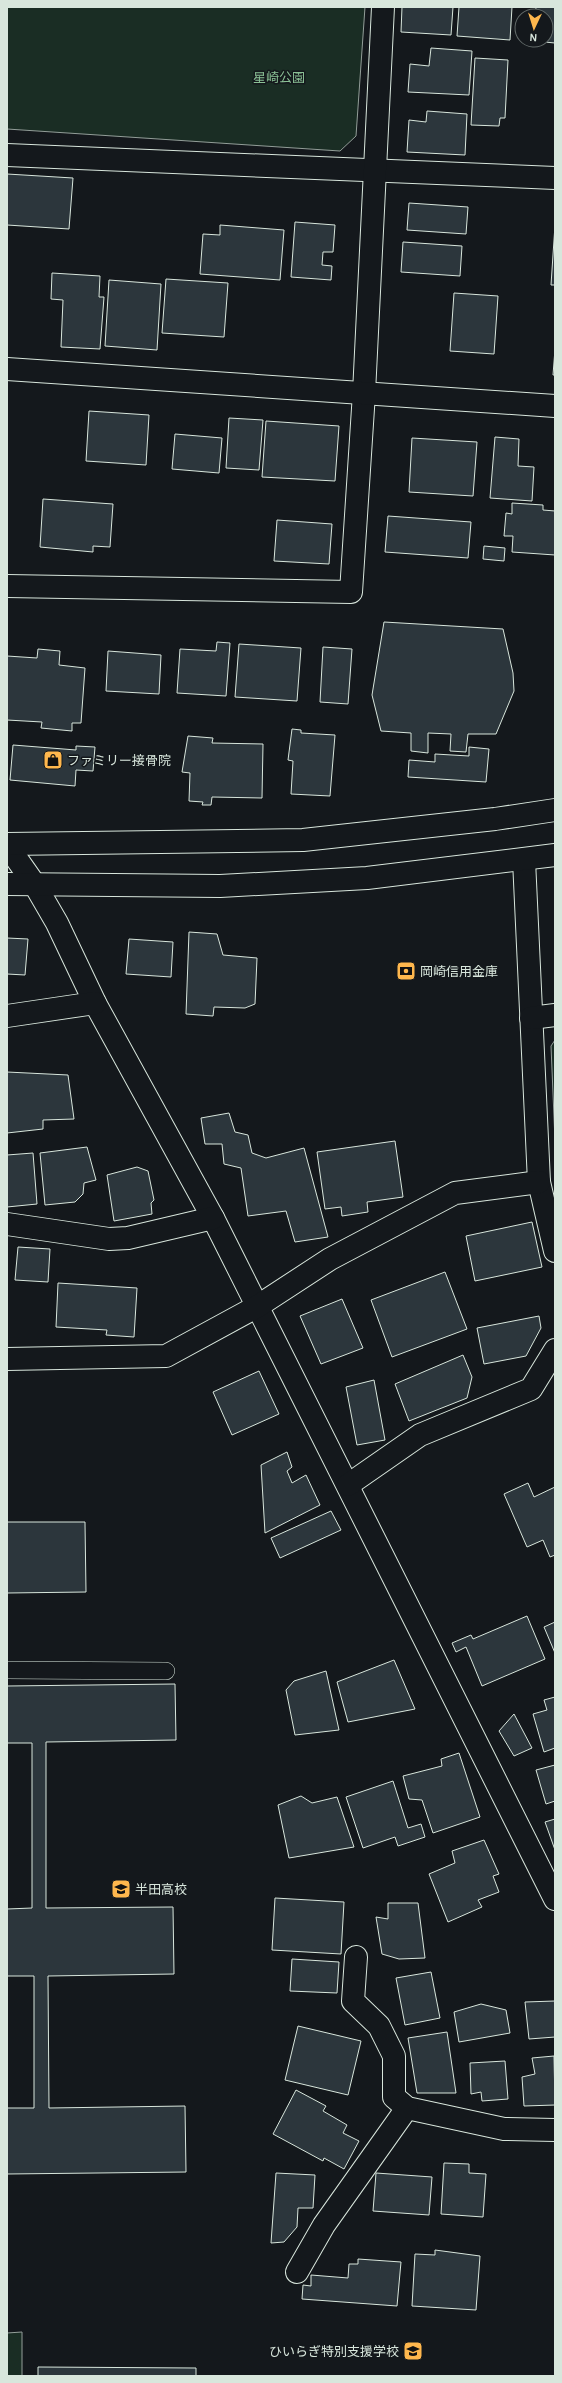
<svg xmlns="http://www.w3.org/2000/svg" width="562" height="2383" viewBox="0 0 562 2383" font-family="Karla,'Noto Sans JP',sans-serif">
<rect width="100%" height="100%" fill="#14181c"/>
<g fill="#1a2d24" stroke="#939e99">
<polygon points="7,7 365,7 356,136 340,151 7,129"/>
<polygon points="555,1040 555,1141 551,1046"/>
<polygon points="22,2332 22,2376 7,2376 7,2333"/>
</g>
<g fill="#2c363c" stroke="#d8e6dc">
<polygon points="402,7 453,7 451,35 401,32"/>
<polygon points="459,7 512,7 510,40 457,36"/>
<polygon points="536,7 555,7 555,43 534,41 546,40 546,16 535,16"/>
<polygon points="431,48 472,51 469,95 408,92 410,64 429,66"/>
<polygon points="475,58 508,60 505,118 500,118 499,126 471,125"/>
<polygon points="427,111 467,114 465,155 407,152 409,120 426,122"/>
<polygon points="7,174 73,178 69,229 7,225"/>
<polygon points="409,203 468,207 466,234 407,230"/>
<polygon points="295,222 335,225 333,252 323,252 322,265 332,266 331,280 291,277"/>
<polygon points="220,225 284,230 280,280 200,274 203,234 220,235"/>
<polygon points="555,225 555,285 551,285"/>
<polygon points="403,242 462,246 460,276 401,272"/>
<polygon points="52,273 100,276 99,297 104,297 100,349 61,347 63,300 51,299"/>
<polygon points="166,279 228,283 224,337 162,333"/>
<polygon points="109,280 161,284 157,350 105,346"/>
<polygon points="454,293 498,296 494,354 450,351"/>
<polygon points="555,349 555,375 553,375"/>
<polygon points="89,411 149,415 146,465 86,461"/>
<polygon points="229,418 263,420 259,470 226,468"/>
<polygon points="266,421 339,426 335,481 262,477"/>
<polygon points="175,434 222,438 219,473 172,469"/>
<polygon points="495,437 519,439 518,466 534,467 532,501 490,498"/>
<polygon points="412,438 477,442 473,496 409,492"/>
<polygon points="43,499 113,504 110,547 93,546 93,552 40,547"/>
<polygon points="512,503 543,505 543,510 555,511 555,555 512,552 513,536 504,536 506,513 512,514"/>
<polygon points="388,516 471,522 468,558 385,552"/>
<polygon points="277,520 332,524 329,564 274,561"/>
<polygon points="484,546 505,548 504,561 483,559"/>
<polygon points="384,622 503,629 513,673 514,691 496,734 468,734 466,752 450,751 451,734 428,733 428,753 411,751 411,733 381,731 372,695"/>
<polygon points="217,642 230,643 226,696 177,693 180,649 216,651"/>
<polygon points="239,644 301,648 297,701 235,697"/>
<polygon points="323,647 352,649 348,704 320,702"/>
<polygon points="38,649 60,651 59,665 85,668 81,723 72,723 72,731 41,728 42,722 7,720 7,656 37,658"/>
<polygon points="108,651 161,655 159,694 106,691"/>
<polygon points="292,729 301,730 301,733 335,735 330,796 291,794 293,761 288,760"/>
<polygon points="188,736 213,738 212,743 263,744 262,798 212,797 211,805 202,805 203,802 189,801 190,773 182,772"/>
<polygon points="13,745 76,750 76,746 95,747 93,771 76,770 75,786 10,780"/>
<polygon points="469,747 489,749 486,782 408,777 409,760 435,762 435,754 469,756"/>
<polygon points="189,932 217,934 223,955 257,958 255,1004 245,1008 214,1007 213,1016 186,1014"/>
<polygon points="7,938 28,939 25,975 7,974"/>
<polygon points="129,939 173,942 171,977 126,974"/>
<polygon points="7,1072 68,1075 74,1119 43,1120 43,1129 7,1133"/>
<polygon points="229,1113 235,1132 248,1135 252,1153 266,1158 304,1148 328,1237 295,1242 286,1211 248,1216 241,1168 224,1164 222,1144 205,1144 201,1118"/>
<polygon points="395,1141 403,1197 367,1202 368,1212 342,1216 341,1207 325,1209 317,1152"/>
<polygon points="87,1147 96,1180 84,1183 83,1194 75,1202 45,1205 40,1153"/>
<polygon points="33,1153 37,1204 7,1207 7,1155"/>
<polygon points="137,1167 148,1171 154,1200 151,1203 152,1214 114,1221 107,1175"/>
<polygon points="532,1222 542,1267 475,1281 466,1236"/>
<polygon points="18,1247 50,1249 48,1282 15,1280"/>
<polygon points="445,1272 467,1329 392,1357 371,1300"/>
<polygon points="58,1283 137,1288 134,1337 106,1335 107,1330 56,1327"/>
<polygon points="342,1299 363,1348 321,1364 300,1316"/>
<polygon points="539,1316 541,1328 526,1356 484,1364 477,1328"/>
<polygon points="463,1355 472,1377 467,1398 409,1421 395,1384"/>
<polygon points="259,1371 279,1414 232,1435 213,1392"/>
<polygon points="374,1380 385,1440 357,1445 346,1387"/>
<polygon points="287,1452 292,1467 287,1471 292,1483 306,1475 320,1505 265,1533 261,1465"/>
<polygon points="528,1483 534,1497 555,1487 555,1555 550,1557 543,1540 527,1547 504,1494"/>
<polygon points="331,1511 341,1530 280,1558 271,1538"/>
<polygon points="7,1522 85,1522 86,1592 7,1593"/>
<polygon points="527,1616 545,1659 482,1686 466,1647 456,1652 452,1643 471,1635 473,1639"/>
<polygon points="555,1622 555,1653 544,1627"/>
<polygon points="394,1660 415,1709 348,1722 337,1682"/>
<polygon points="326,1671 339,1730 295,1735 286,1690 294,1681"/>
<polygon points="175,1684 176,1740 46,1742 46,1908 173,1907 174,1974 48,1976 49,2108 185,2106 186,2172 7,2174 7,2108 34,2108 34,1976 7,1976 7,1909 32,1908 32,1743 7,1743 7,1686"/>
<polygon points="555,1697 555,1748 544,1752 533,1714 547,1710 544,1700"/>
<polygon points="514,1714 532,1748 514,1756 499,1731"/>
<polygon points="459,1753 480,1817 433,1833 422,1800 409,1799 403,1776 442,1766 441,1759"/>
<polygon points="555,1765 555,1801 546,1804 536,1770"/>
<polygon points="393,1781 408,1828 421,1824 425,1837 398,1846 395,1837 363,1848 346,1797"/>
<polygon points="301,1796 312,1803 337,1797 354,1847 289,1858 278,1805"/>
<polygon points="555,1819 555,1850 545,1822"/>
<polygon points="484,1840 499,1874 493,1876 499,1892 478,1900 482,1907 448,1922 429,1874 455,1863 452,1851"/>
<polygon points="275,1898 344,1902 341,1954 272,1950"/>
<polygon points="388,1903 418,1903 425,1958 399,1959 382,1954 376,1917 388,1919"/>
<polygon points="292,1959 339,1962 337,1993 290,1991"/>
<polygon points="431,1972 440,2018 405,2025 396,1978"/>
<polygon points="555,2001 555,2037 529,2039 525,2002"/>
<polygon points="481,2004 506,2010 510,2033 459,2042 454,2012"/>
<polygon points="298,2026 361,2041 348,2095 285,2080"/>
<polygon points="447,2032 456,2093 417,2093 408,2038"/>
<polygon points="554,2056 555,2105 524,2106 522,2077 535,2074 532,2058"/>
<polygon points="505,2061 508,2099 482,2101 481,2092 471,2094 470,2063"/>
<polygon points="296,2090 326,2106 323,2111 347,2125 343,2133 359,2141 344,2169 324,2158 323,2161 273,2134"/>
<polygon points="444,2163 469,2164 469,2173 486,2174 483,2217 441,2214"/>
<polygon points="276,2173 315,2175 313,2208 298,2208 297,2227 284,2242 271,2243"/>
<polygon points="376,2173 432,2177 429,2215 373,2211"/>
<polygon points="435,2250 480,2256 476,2310 412,2306 415,2254 435,2255"/>
<polygon points="358,2259 401,2262 397,2306 302,2299 303,2285 311,2286 311,2275 348,2278 349,2264 358,2264"/>
<polygon points="38,2367 196,2368 196,2376 38,2376"/>
</g>
<g fill="none" stroke-linecap="round" stroke-linejoin="round">
<defs>
<polyline id="service" points="7,1670 166,1671"/>
<g id="minor">
<polyline points="7,155 555,178"/>
<polyline points="7,586 351,592 364,393 383,7"/>
<polyline points="7,845 35,885 57,923 95,1003 213,1218 555,1899"/>
<polyline points="524,860 539,1182 555,1251"/>
<polyline points="7,1016 95,1003"/>
<polyline points="531,1018 555,1015"/>
<polyline points="7,1224 109,1239 128,1238 213,1218"/>
<polyline points="7,1359 166,1356 258,1306 330,1259 455,1193 539,1182"/>
<polyline points="348,1485 420,1435 531,1389 555,1350"/>
<polyline points="356,1957 353,2001 379,2026 394,2056 394,2097 407,2108 504,2129 555,2130"/>
<polyline points="297,2272 324,2225 407,2108"/>
</g>
<g id="tertiary">
<polyline points="7,369 555,406"/>
<polyline points="7,844 303,840 495,819 555,810"/>
<polyline points="7,884 220,886 367,878 555,855"/>
</g>
</defs>
<use href="#service" stroke="#d8e6dc" stroke-width="18"/>
<use href="#minor" stroke="#d8e6dc" stroke-width="24"/>
<use href="#tertiary" stroke="#d8e6dc" stroke-width="24"/>
<use href="#service" stroke="#14181c" stroke-width="17"/>
<use href="#minor" stroke="#14181c" stroke-width="22"/>
<use href="#tertiary" stroke="#14181c" stroke-width="22"/>
</g>
<defs>
<symbol id="shop-square" viewBox="-11 -11 22 22"><rect x="-9" y="-9" width="18" height="18" rx="4" fill="#ffb74d" stroke="#14181c"/><path d="M-5-2.5h2.3a2.7 3.5 0 0 1 5.4 0H5L5.5 6h-11ZM-1.5-2.5h3a1.5 2.3 0 0 0-3 0Z" fill="#111"/></symbol>
<symbol id="bank-square" viewBox="-11 -11 22 22"><rect x="-9" y="-9" width="18" height="18" rx="4" fill="#ffb74d" stroke="#14181c"/><path d="M-6-4H6V4H-6ZM0-2.3a2.3 2.3 0 1 0 0 4.6a2.3 2.3 0 1 0 0-4.6Z" fill="#111"/></symbol>
<symbol id="school-square" viewBox="-11 -11 22 22"><rect x="-9" y="-9" width="18" height="18" rx="4" fill="#ffb74d" stroke="#14181c"/><path d="M0-5L7-2L0 1L-7-2ZM-4 1L0 2.5L4 1V4Q0 6-4 4Z" fill="#111"/></symbol>
</defs>
<g fill-rule="evenodd">
<use href="#shop-square" x="42" y="749" width="22" height="22"/>
<use href="#bank-square" x="395" y="960" width="22" height="22"/>
<use href="#school-square" x="110" y="1878" width="22" height="22"/>
<use href="#school-square" x="402" y="2340" width="22" height="22"/>
</g>
<g text-anchor="middle" dominant-baseline="central" stroke-width="3" stroke-linejoin="round" paint-order="stroke">
<g font-size="13" fill="#8ac095" stroke="#14181c">
<text x="279" y="77">星崎公園</text>
</g>
<g font-size="13" fill="#d8e6dc" stroke="#14181c" text-anchor="start">
<text x="67" y="760">ファミリー接骨院</text>
<text x="420" y="971">岡崎信用金庫</text>
<text x="135" y="1889">半田高校</text>
<text x="399" y="2351" text-anchor="end">ひいらぎ特別支援学校</text>
</g>
</g>
<rect width="562" height="2383" fill="none" stroke="#d8e6dc" stroke-width="16"/>
<g transform="translate(534 28) rotate(184)"><circle r="19" fill="#14181c" stroke="#626a69"/>
<path d="M0-3L7 15L0 10L-7 15Z" fill="#ffb74d"/>
<text y="-6" font-size="11" font-weight="bold" text-anchor="middle" fill="#d8e6dc">N</text>
</g>
</svg>
